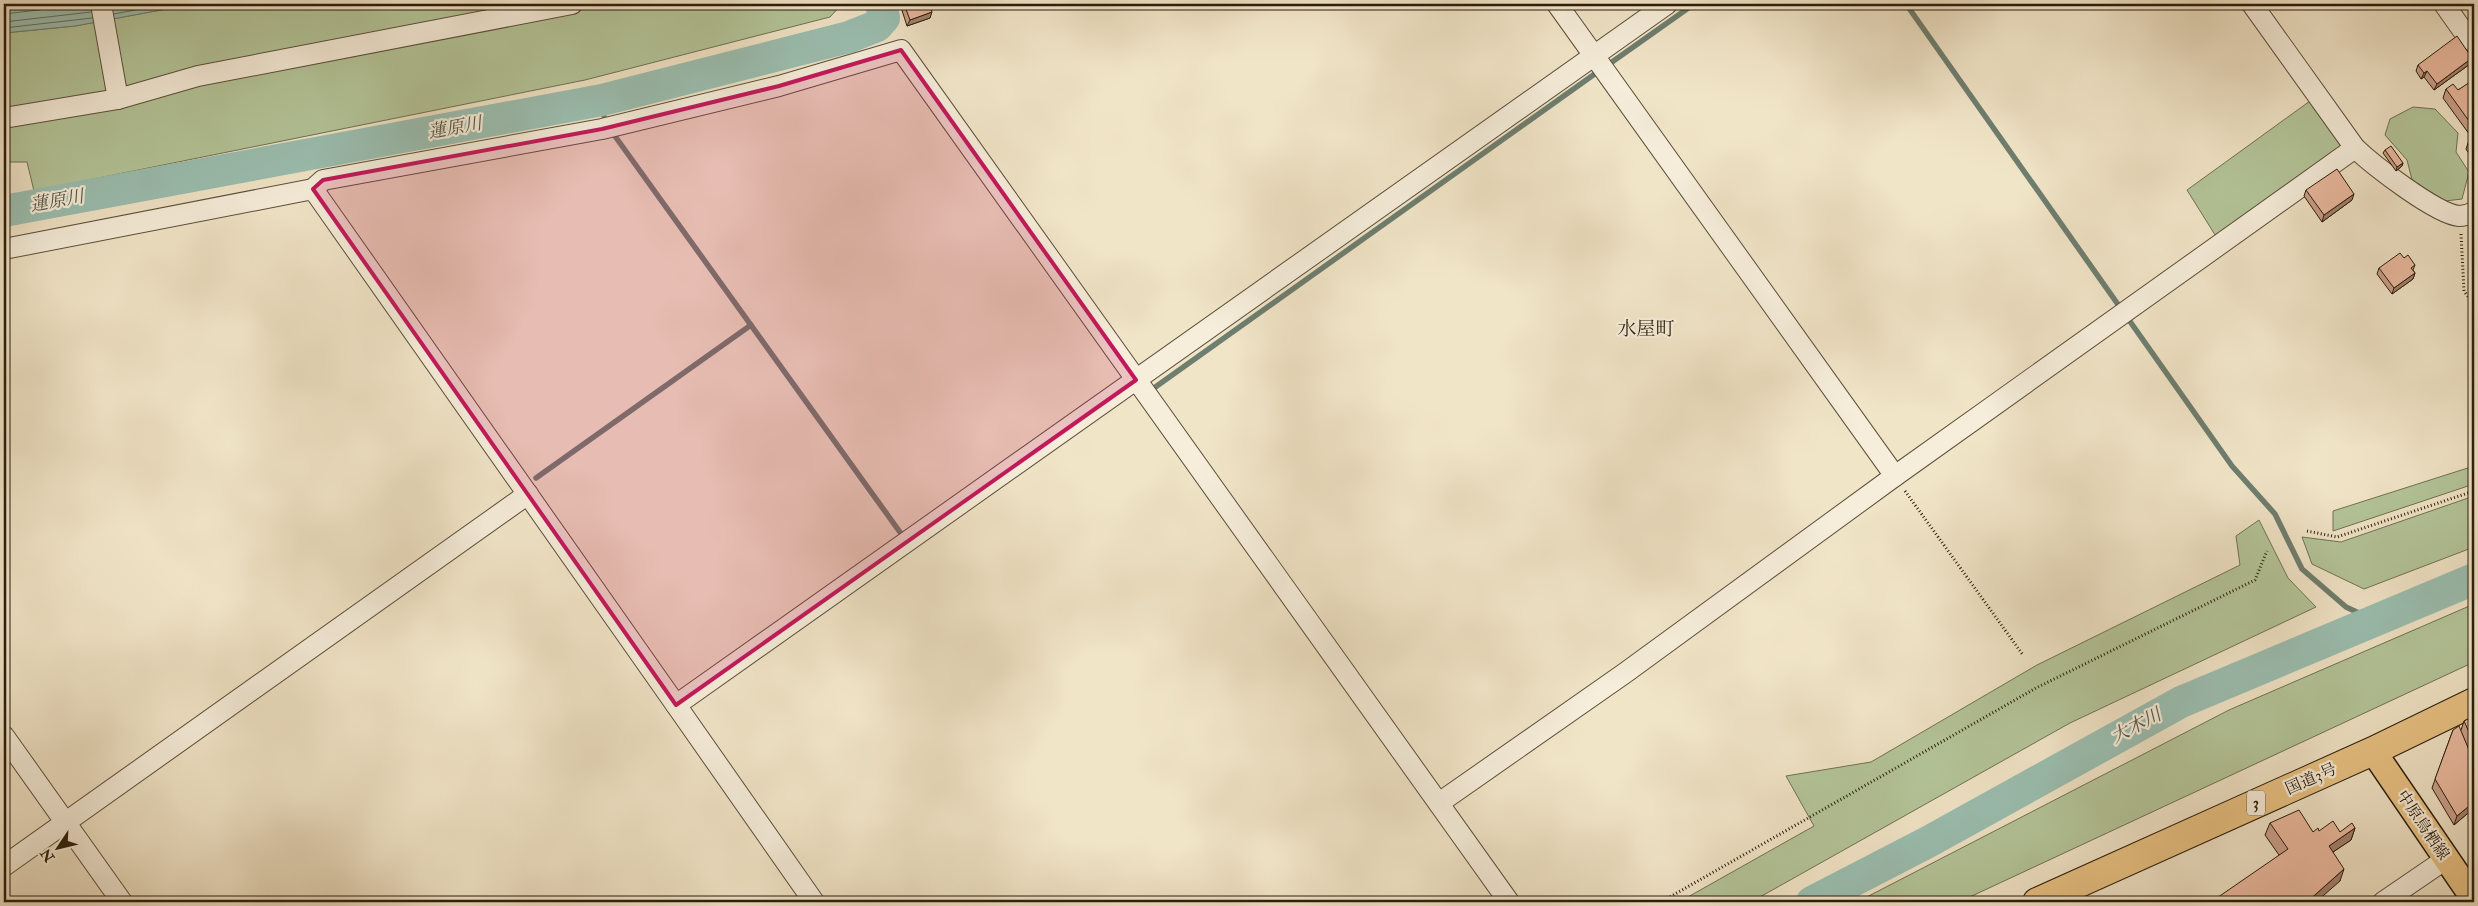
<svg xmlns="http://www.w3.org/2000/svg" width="2478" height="906" viewBox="0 0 2478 906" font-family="'IM FELL Double Pica','Noto Serif JP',serif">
<rect width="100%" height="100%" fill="#f1e5c8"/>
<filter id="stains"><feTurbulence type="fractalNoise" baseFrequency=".004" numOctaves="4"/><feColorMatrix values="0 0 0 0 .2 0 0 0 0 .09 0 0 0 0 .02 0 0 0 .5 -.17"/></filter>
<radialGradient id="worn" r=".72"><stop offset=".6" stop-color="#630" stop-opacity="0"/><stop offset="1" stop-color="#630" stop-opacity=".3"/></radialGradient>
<g fill="#b4c69a" stroke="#6f7252">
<polygon points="193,4 842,4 830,17 585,80 34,191 27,162 4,162 4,33 75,26"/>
<polygon points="2310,101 2343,148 2217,238 2187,190"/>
<polygon points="2413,107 2435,109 2458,133 2456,152 2469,172 2462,199 2445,201 2412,180 2407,160 2385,135 2390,119"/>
<polygon points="2474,466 2474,484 2333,531 2333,511"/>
<polygon points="2474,496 2474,547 2364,589 2312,564 2302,537 2341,542"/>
<polygon points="2259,520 2288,578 2316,607 2070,723 1751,902 1679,902 1814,826 1786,776 1871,762 2037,665 2240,565 2236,536"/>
<polygon points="2474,604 2474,662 1959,902 1857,902 2229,710"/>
</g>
<polygon fill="#9bbfb1" stroke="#6e7e6f" points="4,4 193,4 75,26 4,33"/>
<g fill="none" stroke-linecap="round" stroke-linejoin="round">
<g stroke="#626e5e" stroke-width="1">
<polyline points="4,14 90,4"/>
<polyline points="114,14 167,4"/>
<polyline points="4,22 91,12"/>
<polyline points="4,28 92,18"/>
</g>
<g stroke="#6e7e6f" stroke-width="5.5">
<polyline points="1906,4 2232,466 2275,514 2302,569 2346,607 2374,620"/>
<polyline points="884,18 894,15"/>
<polyline points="1612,62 1694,4"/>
<polyline points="602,100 604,116"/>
<polyline points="612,132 902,535"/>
<polyline points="1154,388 1596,73"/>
<polyline points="536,478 751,325"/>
</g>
<g stroke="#9bbfb1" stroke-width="32">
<polyline points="4,211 602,100 849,37 877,26 884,18 881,4"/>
<polyline points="1812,902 1928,842 2181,702 2474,579"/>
</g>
<defs>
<g id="minor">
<polyline points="101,4 118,99"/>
<polyline points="1557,4 1895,476"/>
<path d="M2252 4 2355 148C2373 165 2436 214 2459 216 2464 216 2470 214 2474 212"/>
<polyline points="2444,4 2468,38 2474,42"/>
<polyline points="4,118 118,99 198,76 572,4"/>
<polyline points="313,189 323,180 602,129 779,86 901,50 1509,902"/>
<polyline points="4,249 313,189 676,705 1667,4"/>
<polyline points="676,705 814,902"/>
<polyline points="4,736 122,902"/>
<polyline points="1439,803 1625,673 1895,476 2355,148"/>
<polyline points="4,866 528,494"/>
<polyline points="2383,902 2446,859"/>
</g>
<polyline id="major" points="2373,751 2474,899"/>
<polyline id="highway" points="2037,902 2373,751 2474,702"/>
</defs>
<use href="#minor" stroke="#5c4f3a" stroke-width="22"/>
<use href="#major" stroke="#2a1d0b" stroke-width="28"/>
<use href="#highway" stroke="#2a1d0b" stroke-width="30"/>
<g stroke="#2a1d0b" stroke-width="3" stroke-dasharray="1 2.5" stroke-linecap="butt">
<polyline points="2461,234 2464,291 2474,305"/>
<polyline points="1905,491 2023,655"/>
<polyline points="2307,531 2337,537 2474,491"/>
<polyline points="1661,902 2036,688 2255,580 2267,551"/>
</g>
<use href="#minor" stroke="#f6eedb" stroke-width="20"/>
<use href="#major" stroke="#e8c284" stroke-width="25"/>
<use href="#highway" stroke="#e8c284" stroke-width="28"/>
</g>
<g fill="#caa08a" stroke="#2a1d0b">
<polygon points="900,4 929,4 930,18 907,26"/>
<polygon points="2467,4 2474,4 2470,9"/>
<polygon points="2470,64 2434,90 2424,77 2421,79 2416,71 2418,65"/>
<polygon points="2474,82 2474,157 2472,158 2466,149 2469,140 2472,138 2443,98 2446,89 2458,90"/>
<polygon points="2385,150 2403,163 2402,166 2396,171 2383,153"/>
<polygon points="2306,190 2352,200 2322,222 2304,196"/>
<polygon points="2404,258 2415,265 2413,270 2415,273 2413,279 2392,294 2377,274 2379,268"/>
<polygon points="2474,716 2474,808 2454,825 2432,788 2453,730 2461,730 2464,721"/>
<polygon points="2270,823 2313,832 2319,831 2340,832 2355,828 2351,840 2333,852 2340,881 2279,855 2265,835"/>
</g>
<g fill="#a48270" stroke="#2a1d0b">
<polygon points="2472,4 2474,4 2474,6 2470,9"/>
<polygon points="932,12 930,18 907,26 910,20"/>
<polygon points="2472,58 2470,64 2434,90 2437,84"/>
<polygon points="2427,71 2424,77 2421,79 2424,73"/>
<polygon points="2403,163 2402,166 2396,171 2397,167"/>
<polygon points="2354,194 2352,200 2322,222 2324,215"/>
<polygon points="2415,273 2413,279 2392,294 2394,288"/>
<polygon points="2474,802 2474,808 2454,825 2457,816"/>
<polygon points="2355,828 2351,840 2324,858 2329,846"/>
<polygon points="2344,869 2340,881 2316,902 2307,902"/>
</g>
<g fill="#ebbaa0" stroke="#2a1d0b">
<polygon points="904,4 929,4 932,12 910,20"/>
<polygon points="2457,36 2472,58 2437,84 2427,71 2424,73 2418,65"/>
<polygon points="2473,80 2474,82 2474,128 2446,89 2453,84 2458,90"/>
<polygon points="2474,136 2474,147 2469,140"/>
<polygon points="2391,146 2403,163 2397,167 2385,150"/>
<polygon points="2337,169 2354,194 2324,215 2306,190"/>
<polygon points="2400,253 2404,258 2408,255 2415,265 2411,268 2415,273 2394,288 2379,268"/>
<polygon points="2474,716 2474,743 2464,721"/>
<polygon points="2459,726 2474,762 2474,802 2457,816 2435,779 2453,730"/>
<polygon points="2299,810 2313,832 2318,828 2319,831 2333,821 2340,832 2352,823 2355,828 2329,846 2344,869 2307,902 2211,902 2288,849 2270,823"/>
</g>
<path fill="#c2185b" fill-opacity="0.2" stroke="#c2185b" stroke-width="4" stroke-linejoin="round" d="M901 50 1136 380 676 705 313 189 323 180 602 129 779 86Z"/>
<g text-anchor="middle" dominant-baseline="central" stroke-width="4.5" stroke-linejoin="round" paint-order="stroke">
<rect fill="#f6eedb" stroke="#675c49" stroke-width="1" x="2247" y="790.5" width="18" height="25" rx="4"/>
<g font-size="15" font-weight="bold" fill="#2a1d0b">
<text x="2256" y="803">3</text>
</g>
<g font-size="16" fill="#2a1d0b" stroke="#f6eedb">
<text transform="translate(2311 779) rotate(-24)">国道3号</text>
<text transform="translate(2423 825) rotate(56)">中原鳥栖線</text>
</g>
<g font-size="18" font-style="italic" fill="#525645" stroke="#f6eedb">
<text transform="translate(455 128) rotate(-10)">蓮原川</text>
<text transform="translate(57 201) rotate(-10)">蓮原川</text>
<text transform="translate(2136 726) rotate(-28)">大木川</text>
</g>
<g font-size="19" fill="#2a1d0b" stroke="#f6eedb">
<text x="1646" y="329">水屋町</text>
</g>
</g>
<rect width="2478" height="906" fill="none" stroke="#f1e5c8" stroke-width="20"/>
<rect x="5" y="5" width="2468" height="896" fill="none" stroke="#2a1d0b" stroke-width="2.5"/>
<rect x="10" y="10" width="2458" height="886" fill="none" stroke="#2a1d0b"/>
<g transform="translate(58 848) rotate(235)" stroke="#f6eedb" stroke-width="4" paint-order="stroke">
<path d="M0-4L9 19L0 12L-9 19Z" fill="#2a1d0b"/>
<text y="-8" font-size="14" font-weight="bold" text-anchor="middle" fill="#2a1d0b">N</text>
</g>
<rect width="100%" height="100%" filter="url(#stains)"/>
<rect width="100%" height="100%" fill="url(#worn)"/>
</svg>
